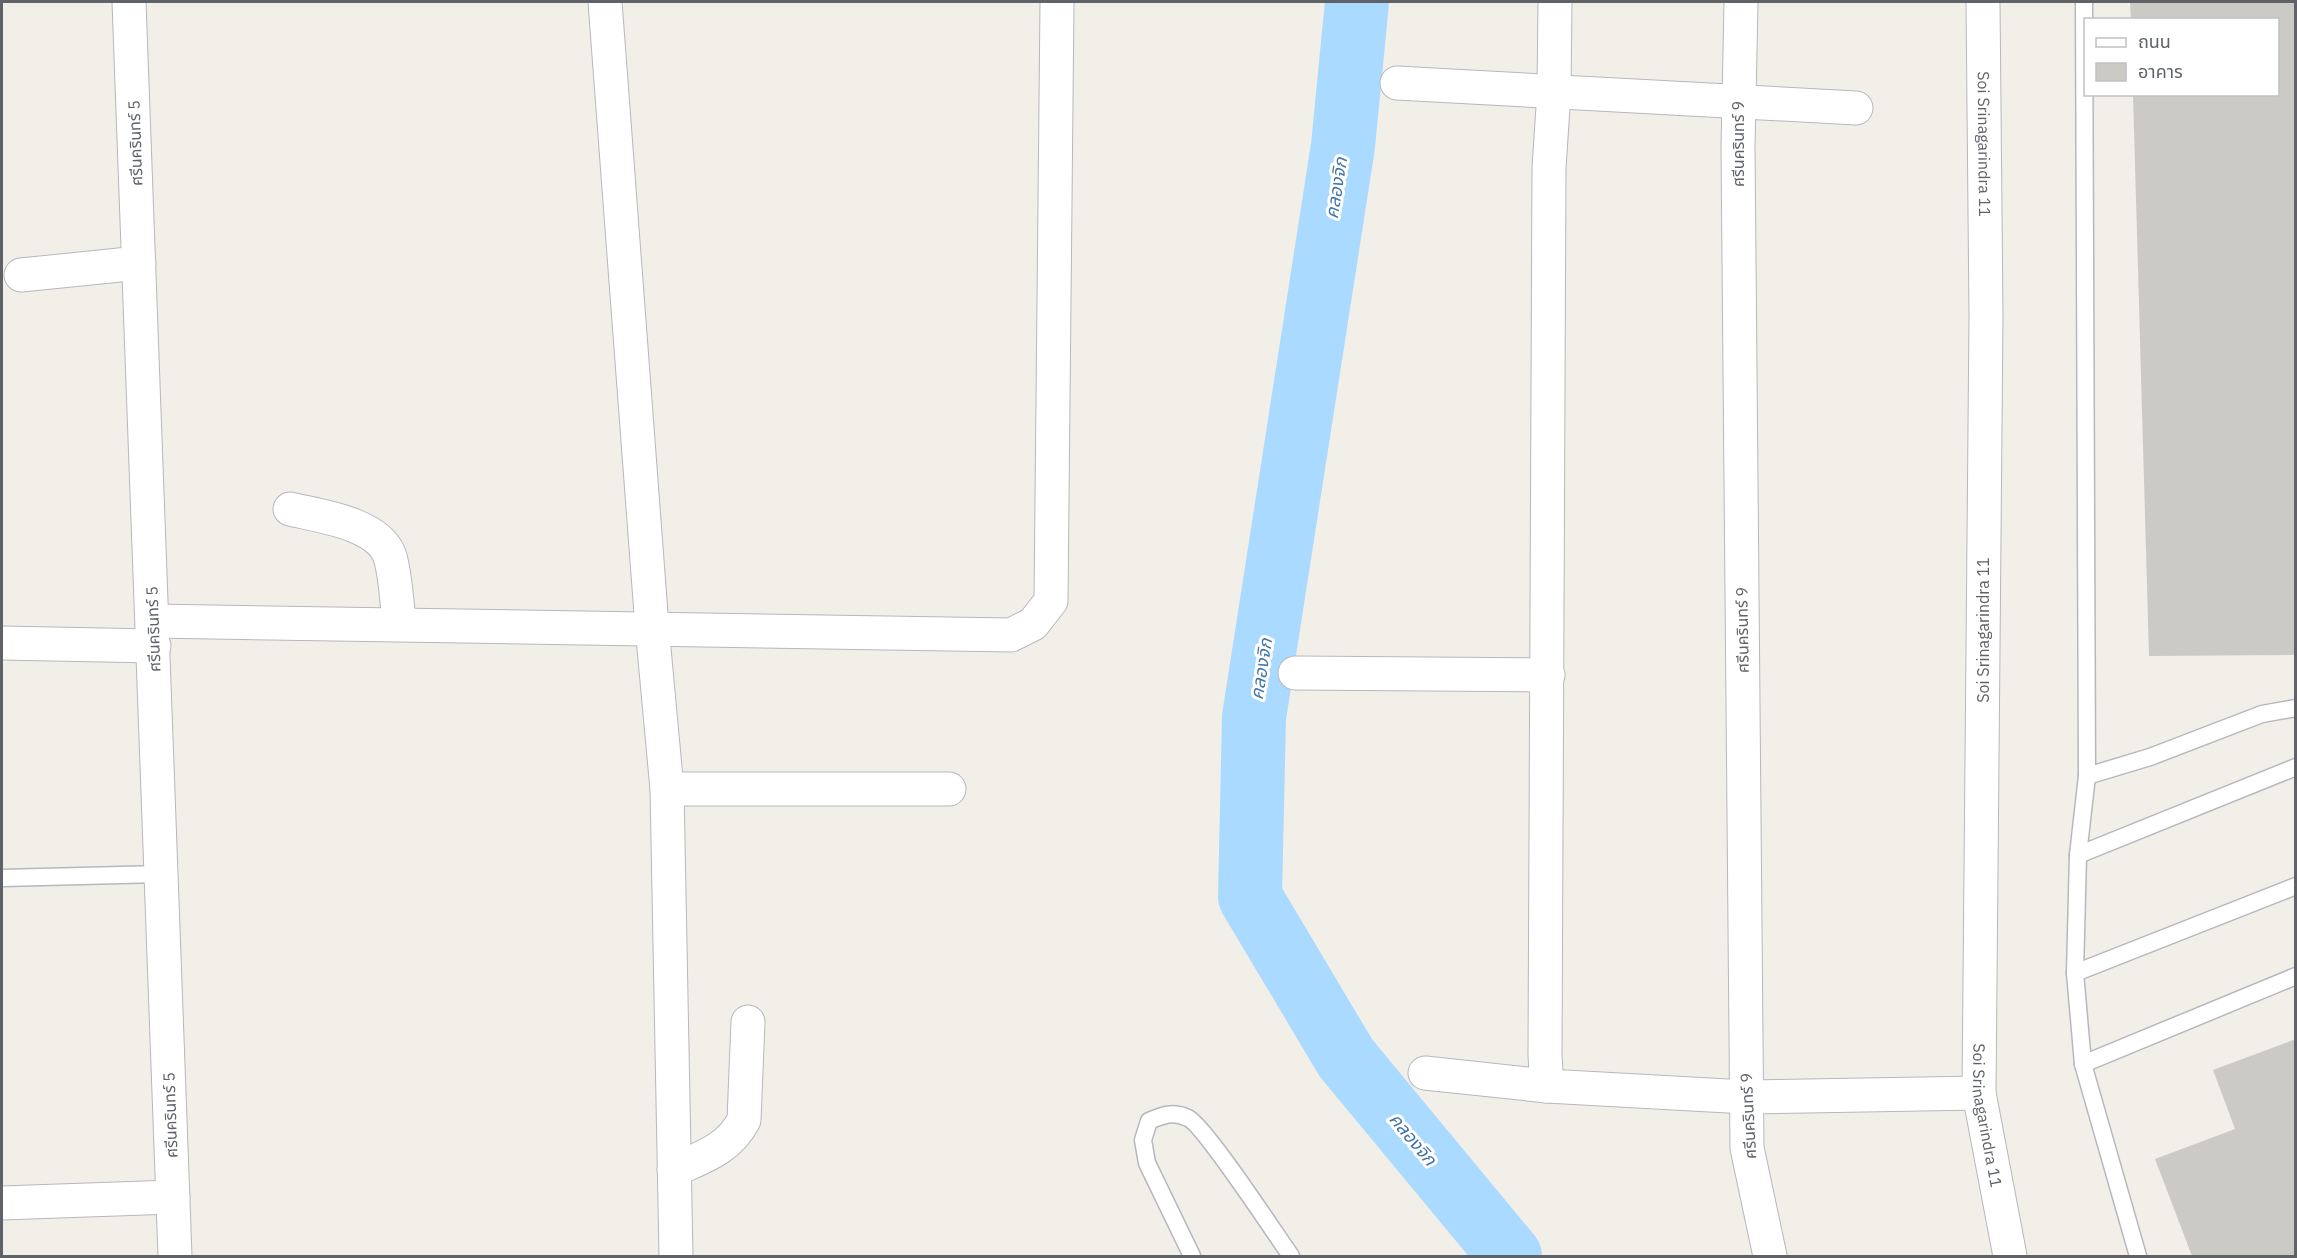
<svg xmlns="http://www.w3.org/2000/svg" width="2297" height="1258" viewBox="0 0 2297 1258" font-family="'IBM Plex Sans','Noto Sans Thai',sans-serif">
<rect width="100%" height="100%" fill="#f1efe8"/>
<g fill="none" stroke-linecap="round" stroke-linejoin="round">
<polyline stroke="#aadaff" stroke-width="64" points="1357,2 1343,146 1254,717 1250,897 1346,1058 1510,1256"/>
</g>
<g fill="#cccac5">
<polygon points="2130,2 2296,2 2296,655 2149,656 2133,94 2278,94 2278,20 2131,20"/>
<polygon points="2296,1039 2296,1256 2192,1256 2155,1159 2235,1129 2213,1070"/>
</g>
<g fill="none" stroke-linecap="round" stroke-linejoin="round">
<defs>
<g id="lane">
<polyline points="2084,2 2087,776 2078,855 2075,973 2083,1064 2138,1256"/>
<polyline points="2087,776 2150,757 2262,714 2296,708"/>
<polyline points="2078,855 2296,767"/>
<polyline points="2,878 161,874"/>
<polyline points="2075,973 2296,886"/>
<polyline points="2083,1064 2296,976"/>
<path d="M1192 1256 1147 1163 1143 1140 1149 1121C1163 1115 1173 1111 1188 1118 1204 1125 1276 1235 1291 1256"/>
</g>
<g id="street">
<polyline points="129,2 175,1256"/>
<polyline points="605,2 652,627 667,789 676,1256"/>
<polyline points="1741,2 1738,148 1747,1148 1770,1256"/>
<path id="s1" d="M1983 2 1986 316 1979 1093 2010 1256"/>
<polyline points="1397,83 1856,108"/>
<polyline points="21,275 139,263"/>
<path d="M290 509C319 516 376 523 389 554 396 572 396 604 400 624"/>
<polyline points="153,621 1011,635 1033,624 1051,601 1057,2"/>
<polyline points="2,643 154,646"/>
<polyline points="1295,673 1548,675"/>
<polyline points="667,789 949,789"/>
<polyline points="1425,1073 1547,1086 1746,1097 1979,1093"/>
<polyline points="1547,1086 1545,1056 1549,168 1554,92 1555,2"/>
<path d="M674 1170C703 1157 729 1149 744 1120L748 1022"/>
<polyline points="2,1203 173,1197"/>
</g>
</defs>
<use href="#lane" stroke="#b5b8bc" stroke-width="19"/>
<use href="#street" stroke="#b5b8bc" stroke-width="35"/>
<use href="#lane" stroke="#fff" stroke-width="16"/>
<use href="#street" stroke="#fff" stroke-width="33"/>
</g>
<g text-anchor="middle" dominant-baseline="central" stroke-width="6" stroke-linejoin="round" paint-order="stroke">
<g font-size="16" fill="#5f6368" stroke="#fff">
<text transform="translate(135 143) rotate(-92)">ศรีนครินทร์ 5</text>
<text transform="translate(1738 144) rotate(-90)">ศรีนครินทร์ 9</text>
<text stroke="none"><textPath href="#s1" startOffset="142">Soi Srinagarindra 11</textPath></text>
<text transform="translate(153 629) rotate(-92)">ศรีนครินทร์ 5</text>
<text transform="translate(1742 630) rotate(-91)">ศรีนครินทร์ 9</text>
<text transform="translate(1983 630) rotate(-90)">Soi Srinagarindra 11</text>
<text transform="translate(170 1115) rotate(-92)">ศรีนครินทร์ 5</text>
<text transform="translate(1748 1116) rotate(-93)">ศรีนครินทร์ 9</text>
<text stroke="none"><textPath href="#s1" startOffset="1114">Soi Srinagarindra 11</textPath></text>
</g>
<g font-size="18" font-style="italic" fill="#4174aa" stroke="#fff">
<text transform="translate(1336 188) rotate(-81)">คลองจิก</text>
<text transform="translate(1261 669) rotate(-81)">คลองจิก</text>
<text transform="translate(1413 1139) rotate(50)">คลองจิก</text>
</g>
</g>
<rect width="2297" height="1258" fill="none" stroke="#5f6368" stroke-width="6"/>
<rect x="2084" y="18" width="195" height="78" fill="#ffffff" stroke="#bfc1c3" stroke-width="1.5"/>
<rect x="2096" y="38" width="30" height="9" fill="#ffffff" stroke="#bfc1c3" stroke-width="1.5"/>
<text x="2138" y="48" font-size="18" fill="#5f6368">ถนน</text>
<rect x="2096" y="63" width="30" height="18" fill="#cccac5" stroke="#bfc1c3" stroke-width="1.5"/>
<text x="2138" y="78" font-size="18" fill="#5f6368">อาคาร</text>
</svg>
